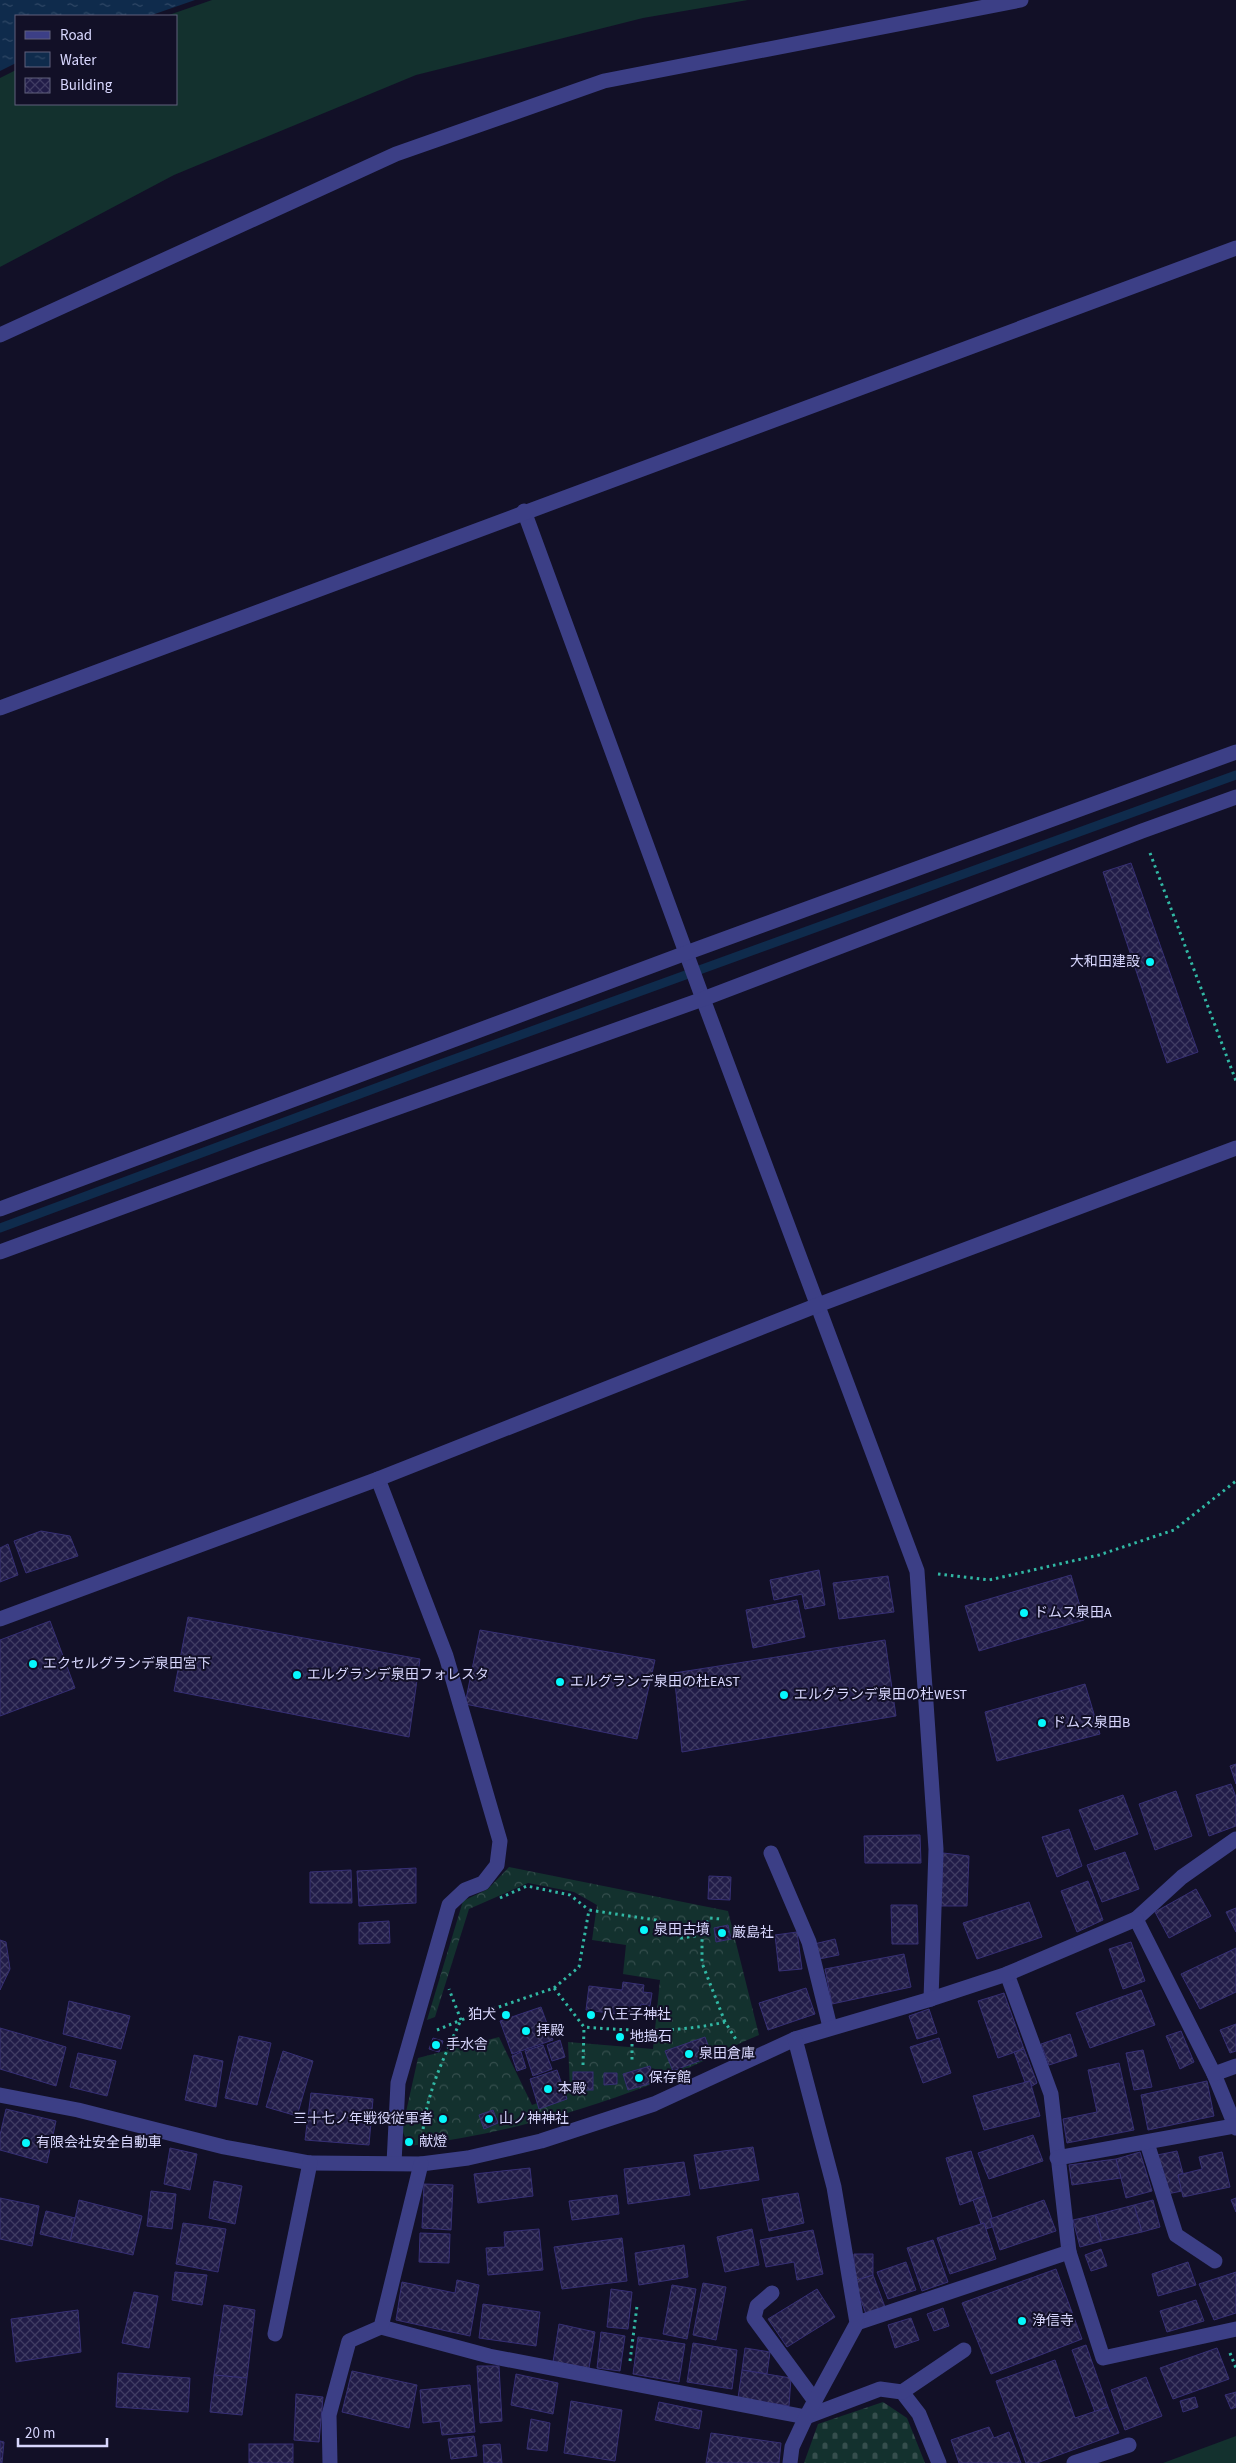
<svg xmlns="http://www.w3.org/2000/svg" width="1236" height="2463" viewBox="0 0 1236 2463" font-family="'Source Sans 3','Noto Sans JP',sans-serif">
<defs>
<pattern id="forest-crowns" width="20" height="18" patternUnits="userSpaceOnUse" patternTransform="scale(1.25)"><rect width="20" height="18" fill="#13312e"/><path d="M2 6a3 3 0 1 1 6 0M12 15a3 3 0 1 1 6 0" fill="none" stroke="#354e4d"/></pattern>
<pattern id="cemetery-stones" width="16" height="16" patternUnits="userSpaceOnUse" patternTransform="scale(1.25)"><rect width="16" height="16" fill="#13312e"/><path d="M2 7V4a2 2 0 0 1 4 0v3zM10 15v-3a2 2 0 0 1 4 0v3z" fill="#354e4d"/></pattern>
<pattern id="water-ripples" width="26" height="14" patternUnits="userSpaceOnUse" patternTransform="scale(1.25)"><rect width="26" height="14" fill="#0f2b4c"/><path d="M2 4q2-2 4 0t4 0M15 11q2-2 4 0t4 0" fill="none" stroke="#314967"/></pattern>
<pattern id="building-cross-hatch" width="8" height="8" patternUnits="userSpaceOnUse" patternTransform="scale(1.25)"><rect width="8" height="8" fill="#211c48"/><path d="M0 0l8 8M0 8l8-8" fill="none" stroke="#403c63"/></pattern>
</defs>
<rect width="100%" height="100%" fill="#121027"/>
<g fill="#13312e">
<polygon points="212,0 748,0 643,18 416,75 174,175 0,267 0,78 16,70 16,104 176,104 176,16 166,16"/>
<polygon points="1236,2436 1236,2463 1163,2463"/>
</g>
<path fill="url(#forest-crowns)" d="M509 1867 728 1911 759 2035C723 2050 688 2070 652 2084 572 2115 494 2135 409 2146L402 2130 418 2058 499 2037 532 2105 570 2091 568 2042 653 2049 660 1980 623 1974 626 1945 592 1940 597 1905 574 1892 528 1883 469 1909 435 2017 427 2020 463 1901 488 1889Z"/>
<polygon fill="url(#cemetery-stones)" points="883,2402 907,2418 925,2463 804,2463 818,2424"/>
<polygon fill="url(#water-ripples)" points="0,0 195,0 149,16 16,16 16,63 0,71"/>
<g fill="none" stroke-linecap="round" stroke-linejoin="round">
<polyline stroke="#0f2b4c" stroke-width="9" points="0,1228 435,1066 1236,775"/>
</g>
<g fill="url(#building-cross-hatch)" stroke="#362f74">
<polygon points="1131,863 1198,1052 1167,1063 1103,872"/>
<polygon points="41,1531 70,1536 78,1556 26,1573 14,1541"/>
<polygon points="8,1544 18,1575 0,1582 0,1548"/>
<polygon points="819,1570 825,1605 805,1609 802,1594 774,1600 770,1580"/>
<polygon points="1071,1575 1084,1620 979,1651 965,1606"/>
<polygon points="888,1576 894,1612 839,1619 833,1583"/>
<polygon points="797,1600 805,1637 753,1648 746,1610"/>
<polygon points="188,1617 420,1659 409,1737 174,1691"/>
<polygon points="50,1621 75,1688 0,1716 0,1640"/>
<polygon points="480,1630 655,1660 637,1739 465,1704"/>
<polygon points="885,1640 896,1716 682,1752 674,1673"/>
<polygon points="1085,1684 1100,1734 997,1761 985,1712"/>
<polygon points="1236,1764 1236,1784 1230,1766"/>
<polygon points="1231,1784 1236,1797 1236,1826 1209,1836 1196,1795"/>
<polygon points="1176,1791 1192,1836 1155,1850 1139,1804"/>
<polygon points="1123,1795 1138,1834 1095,1850 1079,1810"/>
<polygon points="1069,1829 1082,1866 1057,1877 1042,1837"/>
<polygon points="920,1835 921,1863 865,1863 864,1836"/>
<polygon points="1125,1852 1139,1889 1102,1902 1087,1865"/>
<polygon points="943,1853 969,1856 967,1906 941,1906"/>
<polygon points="416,1868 416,1903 359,1906 357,1871"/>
<polygon points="351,1870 352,1903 310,1903 310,1872"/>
<polygon points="709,1876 731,1877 730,1900 708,1899"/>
<polygon points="1088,1881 1103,1920 1077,1932 1061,1891"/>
<polygon points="1196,1889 1211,1916 1169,1938 1155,1912"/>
<polygon points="1029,1902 1042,1937 977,1959 963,1923"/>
<polygon points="891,1905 917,1905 918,1944 892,1944"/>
<polygon points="1236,1908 1236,1932 1226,1912"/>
<polygon points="389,1921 390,1943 359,1944 359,1923"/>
<polygon points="728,1925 731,1939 716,1942 714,1928"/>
<polygon points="797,1932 802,1969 779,1971 775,1935"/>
<polygon points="835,1939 839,1955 819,1959 814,1944"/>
<polygon points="0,1940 6,1942 10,1969 0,1990"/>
<polygon points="1131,1942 1145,1981 1123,1989 1109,1949"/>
<polygon points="1236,1948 1236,1992 1200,2009 1181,1974"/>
<polygon points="904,1954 911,1987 832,2004 825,1969"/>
<polygon points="623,1982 644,1985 643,1992 652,1993 650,2006 641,2004 639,2017 586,2010 589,1986 622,1990"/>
<polygon points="806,1988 815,2014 768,2030 759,2003"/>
<polygon points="1141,1990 1155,2025 1090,2048 1076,2013"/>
<polygon points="1004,1993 1024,2049 998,2058 978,2001"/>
<polygon points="69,2001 130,2016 121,2049 63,2034"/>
<polygon points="541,2007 553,2040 512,2054 500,2021"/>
<polygon points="929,2009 937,2033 917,2039 909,2016"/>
<polygon points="1236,2024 1236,2051 1230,2053 1220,2030"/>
<polygon points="0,2028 66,2047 56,2086 0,2069"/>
<polygon points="1181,2031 1194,2062 1180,2069 1166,2036"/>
<polygon points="1070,2034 1077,2056 1049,2065 1041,2044"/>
<polygon points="239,2036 271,2043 257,2105 225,2098"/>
<polygon points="705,2037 712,2056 673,2071 665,2051"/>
<polygon points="433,2038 443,2041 439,2052 429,2049"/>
<polygon points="939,2038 951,2073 923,2083 910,2047"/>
<polygon points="560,2040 565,2057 552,2061 547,2045"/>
<polygon points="543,2045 552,2069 533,2076 525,2051"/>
<polygon points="1024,2049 1037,2083 1032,2086 1030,2081 1025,2082 1014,2052"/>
<polygon points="1143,2050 1152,2087 1134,2090 1126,2053"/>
<polygon points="283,2051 313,2061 297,2116 266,2107"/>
<polygon points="521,2052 526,2068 517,2071 512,2056"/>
<polygon points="78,2053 116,2061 107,2096 70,2087"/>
<polygon points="194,2055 223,2061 216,2107 185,2100"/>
<polygon points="1119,2063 1134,2130 1067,2143 1063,2119 1097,2112 1088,2070"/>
<polygon points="650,2066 655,2082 628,2090 623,2074"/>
<polygon points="557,2070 567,2099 539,2109 530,2079"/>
<rect x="573" y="2072" width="20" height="18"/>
<polygon points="604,2073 617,2073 617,2084 604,2085"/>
<polygon points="1030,2081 1040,2116 984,2130 973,2096"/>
<polygon points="1207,2081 1214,2116 1148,2130 1141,2095"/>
<polygon points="311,2093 373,2099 369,2145 305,2140"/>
<polygon points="6,2109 56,2121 47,2163 0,2150 0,2135"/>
<polygon points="493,2110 498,2123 484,2129 479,2115"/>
<polygon points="1033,2135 1043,2161 989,2179 978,2153"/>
<polygon points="753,2147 759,2180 700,2189 694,2155"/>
<polygon points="170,2148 197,2154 190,2190 164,2184"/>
<polygon points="971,2151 985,2196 960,2205 946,2158"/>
<polygon points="1177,2151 1183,2173 1178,2175 1182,2191 1167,2194 1157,2155"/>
<polygon points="1140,2152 1152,2191 1126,2198 1116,2159"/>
<polygon points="1222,2152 1230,2187 1183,2197 1178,2175 1202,2169 1199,2157"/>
<polygon points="1116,2159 1121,2178 1072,2185 1069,2165"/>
<polygon points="684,2162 690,2195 628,2204 624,2169"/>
<polygon points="530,2168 533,2196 478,2203 474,2174"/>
<polygon points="214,2181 242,2186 235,2224 209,2218"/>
<polygon points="424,2184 453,2185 451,2230 422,2228"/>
<polygon points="151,2191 176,2194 172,2229 147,2226"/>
<polygon points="798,2193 804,2223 769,2231 762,2199"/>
<polygon points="617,2195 619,2214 572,2220 569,2201"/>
<polygon points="985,2196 992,2218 990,2219 992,2227 986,2229 984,2223 981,2224 973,2200"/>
<polygon points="0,2198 39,2206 32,2246 0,2239"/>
<polygon points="1236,2198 1236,2212 1231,2200"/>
<polygon points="79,2200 142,2216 133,2255 70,2241"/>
<polygon points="1044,2200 1056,2231 1000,2250 990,2219"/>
<polygon points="1153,2200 1160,2227 1142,2232 1134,2205"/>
<polygon points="1134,2205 1142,2232 1102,2241 1095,2215"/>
<polygon points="46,2211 75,2218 70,2241 40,2234"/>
<polygon points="1095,2215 1102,2241 1080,2247 1073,2220"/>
<polygon points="183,2223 226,2229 218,2272 176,2264"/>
<polygon points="984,2223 996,2259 950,2274 937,2238"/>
<polygon points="539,2229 543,2270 488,2275 486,2248 505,2247 504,2232"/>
<polygon points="752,2229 759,2265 725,2272 717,2237"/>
<polygon points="813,2230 823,2274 797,2280 794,2262 766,2267 760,2240"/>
<polygon points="420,2233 450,2234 449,2263 419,2262"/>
<polygon points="622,2238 627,2281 562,2289 554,2247"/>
<polygon points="933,2240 948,2282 922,2291 907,2248"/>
<polygon points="684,2245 688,2277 639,2285 635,2253"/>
<polygon points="1101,2249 1107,2266 1091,2271 1085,2255"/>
<polygon points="854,2254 873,2254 873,2275 854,2281"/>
<polygon points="906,2262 916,2290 888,2299 877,2272"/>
<polygon points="1188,2262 1196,2285 1158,2296 1152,2274"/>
<polygon points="1056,2269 1082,2339 991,2374 962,2303"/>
<polygon points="175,2272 207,2275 202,2305 172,2300"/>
<polygon points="1236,2272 1236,2313 1214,2320 1199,2284"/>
<polygon points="873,2275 885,2307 866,2314 854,2281"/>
<polygon points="457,2280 479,2285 470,2336 396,2320 402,2282 455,2293"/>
<polygon points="703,2283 726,2287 716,2340 693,2335"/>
<polygon points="672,2285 696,2289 687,2339 663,2334"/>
<polygon points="611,2289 632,2292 628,2329 607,2327"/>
<polygon points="817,2289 835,2317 787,2347 768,2319"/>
<polygon points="134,2292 158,2296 149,2348 122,2343"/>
<polygon points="1196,2300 1204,2321 1167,2332 1160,2311"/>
<polygon points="483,2304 540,2312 536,2346 479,2338"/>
<polygon points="224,2305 255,2310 247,2378 214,2375"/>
<polygon points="943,2308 949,2326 934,2331 927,2314"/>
<polygon points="78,2310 81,2352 16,2362 11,2319"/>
<polygon points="911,2318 919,2340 895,2348 888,2325"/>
<polygon points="559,2324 595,2332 589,2368 553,2362"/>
<polygon points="601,2332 625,2336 620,2371 597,2368"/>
<polygon points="638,2337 685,2344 679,2382 633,2374"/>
<polygon points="693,2343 737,2350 732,2389 687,2382"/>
<polygon points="1086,2345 1108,2407 1095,2412 1072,2350"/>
<polygon points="745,2348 770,2352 767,2374 742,2370"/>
<polygon points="1217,2348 1229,2379 1173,2399 1160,2368"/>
<polygon points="1055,2360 1075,2418 1108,2407 1119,2433 1037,2463 1026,2463 996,2381"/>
<polygon points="477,2366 499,2366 502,2421 480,2423"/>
<polygon points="742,2370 791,2378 789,2406 738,2398"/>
<polygon points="352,2371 417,2385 409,2428 342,2412"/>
<polygon points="118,2373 190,2378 188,2412 116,2407"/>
<polygon points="516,2374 558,2383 553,2414 511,2405"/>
<polygon points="214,2375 247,2378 242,2415 210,2412"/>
<polygon points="1146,2377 1162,2416 1125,2430 1111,2390"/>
<polygon points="470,2385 475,2432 442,2435 440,2421 423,2423 420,2390"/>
<polygon points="1236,2392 1236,2407 1231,2409 1225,2395"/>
<polygon points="296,2394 323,2397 319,2442 294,2440"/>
<polygon points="1195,2397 1198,2407 1183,2412 1180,2401"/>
<polygon points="571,2401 622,2410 615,2461 564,2453"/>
<polygon points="659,2402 702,2411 699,2429 655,2420"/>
<polygon points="531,2419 550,2423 547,2451 527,2449"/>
<polygon points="989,2427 994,2438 1009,2432 1021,2463 959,2463 951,2440"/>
<polygon points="711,2433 781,2443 779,2463 706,2463"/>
<polygon points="474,2436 477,2456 451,2459 448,2439"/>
<polygon points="0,2441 4,2442 2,2463 0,2463"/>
<rect x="249" y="2444" width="44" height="19"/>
<polygon points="500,2444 502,2463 484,2463 483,2445"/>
</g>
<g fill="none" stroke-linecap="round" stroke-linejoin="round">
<g stroke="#31b8a4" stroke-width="3" stroke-dasharray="2.5 4" stroke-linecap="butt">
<polyline points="1150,853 1236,1081"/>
<polyline points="938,1574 989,1580 1099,1555 1174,1530 1236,1481"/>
<polyline points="500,1898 527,1886 570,1895 589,1910"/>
<polyline points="702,1935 709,1918 721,1919"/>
<polyline points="554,1988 579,1967 589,1910 656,1920 681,1938 702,1935 702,1963 725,2022"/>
<polyline points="437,2030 461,2020 449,1989"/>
<polyline points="632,2031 632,2061"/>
<polyline points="583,2065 584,2027"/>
<path d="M422 2142C424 2098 443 2059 461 2020L554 1988 584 2027C632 2031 678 2033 725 2022L737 2041"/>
<polyline points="1230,2353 1236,2368"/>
<polyline points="630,2361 637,2306"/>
</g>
<g stroke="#3c3f86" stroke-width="15">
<polyline points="0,335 396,154 604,81 1021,0"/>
<polyline points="524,511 703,999 917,1571 936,1849 931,1999"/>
<polyline points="0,708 1236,248"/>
<polyline points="0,1209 686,953 1236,752"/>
<polyline points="0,1252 256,1158 703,999 1142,831 1236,797"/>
<polyline points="378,1479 446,1656 500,1841 497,1865 483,1883 465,1890 449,1905 398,2083 394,2163"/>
<polyline points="0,1619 378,1479 818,1305 1236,1148"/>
<polyline points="1236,1839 1182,1877 1136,1919 1214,2074 1236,2128"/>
<polyline points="771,1853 809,1942 830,2027"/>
<polyline points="1007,1974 1051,2094 1069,2252"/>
<polyline points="1214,2074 1236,2066"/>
<polyline points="0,2095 78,2110 224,2147 310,2163 421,2164 468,2158 541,2141 654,2104 795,2039 931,1999 1007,1974 1136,1919"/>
<polyline points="1147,2143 1176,2235 1215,2261"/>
<polyline points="1057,2158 1234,2126"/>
<polyline points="772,2293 757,2306 754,2318 815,2401"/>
<polyline points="857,2323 1069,2252 1103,2358 1236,2329"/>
<polyline points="381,2327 489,2356 806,2417 880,2389 902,2392 919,2414 939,2463"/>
<polyline points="275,2334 310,2163"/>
<polyline points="902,2392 964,2350"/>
<polyline points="330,2463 329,2415 349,2341 381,2327 421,2164"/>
<polyline points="790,2463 792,2447 806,2417 857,2323 834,2187 795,2039"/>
<polyline points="1074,2463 1129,2445"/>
</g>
</g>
<g fill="#06f8fc" stroke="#121027" stroke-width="2">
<circle cx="1150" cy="962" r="5"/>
<circle cx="1024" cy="1613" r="5"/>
<circle cx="33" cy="1664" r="5"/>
<circle cx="297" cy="1675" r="5"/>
<circle cx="560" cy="1682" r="5"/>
<circle cx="784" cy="1695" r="5"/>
<circle cx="1042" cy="1723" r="5"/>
<circle cx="644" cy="1930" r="5"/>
<circle cx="722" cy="1933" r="5"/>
<circle cx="506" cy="2015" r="5"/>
<circle cx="591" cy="2015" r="5"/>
<circle cx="526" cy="2031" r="5"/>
<circle cx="620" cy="2037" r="5"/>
<circle cx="436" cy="2045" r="5"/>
<circle cx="689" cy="2054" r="5"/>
<circle cx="639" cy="2078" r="5"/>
<circle cx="548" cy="2089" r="5"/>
<circle cx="443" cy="2119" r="5"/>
<circle cx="489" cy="2119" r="5"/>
<circle cx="409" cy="2142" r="5"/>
<circle cx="26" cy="2143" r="5"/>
<circle cx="1022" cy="2321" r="5"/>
</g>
<g text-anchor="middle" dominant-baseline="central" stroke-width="4" stroke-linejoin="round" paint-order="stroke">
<g font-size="14" fill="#d8d7fe" stroke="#121027" text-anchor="start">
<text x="1140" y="962" text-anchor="end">大和田建設</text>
<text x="1034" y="1613">ドムス泉田A</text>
<text x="43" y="1664">エクセルグランデ泉田宮下</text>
<text x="307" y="1675">エルグランデ泉田フォレスタ</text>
<text x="570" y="1682">エルグランデ泉田の杜EAST</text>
<text x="794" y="1695">エルグランデ泉田の杜WEST</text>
<text x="1052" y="1723">ドムス泉田B</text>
<text x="654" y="1930">泉田古墳</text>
<text x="732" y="1933">厳島社</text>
<text x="496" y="2015" text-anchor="end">狛犬</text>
<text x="601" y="2015">八王子神社</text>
<text x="536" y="2031">拝殿</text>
<text x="630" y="2037">地搗石</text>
<text x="446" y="2045">手水舎</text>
<text x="699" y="2054">泉田倉庫</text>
<text x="649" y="2078">保存館</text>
<text x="558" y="2089">本殿</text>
<text x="433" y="2119" text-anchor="end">三十七ノ年戦役従軍者</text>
<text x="499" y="2119">山ノ神神社</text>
<text x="419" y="2142">献燈</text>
<text x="36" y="2143">有限会社安全自動車</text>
<text x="1032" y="2321">浄信寺</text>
</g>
</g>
<rect x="15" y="15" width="162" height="90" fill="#121027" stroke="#61607d"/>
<rect x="25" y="31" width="25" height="8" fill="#3c3f86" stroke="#61607d"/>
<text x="60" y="40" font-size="15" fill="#d8d7fe">Road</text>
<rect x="25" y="52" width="25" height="15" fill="url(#water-ripples)" stroke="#61607d"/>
<text x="60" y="65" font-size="15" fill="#d8d7fe">Water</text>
<rect x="25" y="78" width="25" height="15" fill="url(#building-cross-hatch)" stroke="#61607d"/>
<text x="60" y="90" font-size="15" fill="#d8d7fe">Building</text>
<path d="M18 2438v8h89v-8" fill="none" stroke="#d8d7fe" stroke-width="2.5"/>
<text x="25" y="2438" font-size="15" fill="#d8d7fe" stroke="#121027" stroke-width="4" paint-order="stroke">20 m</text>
</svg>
